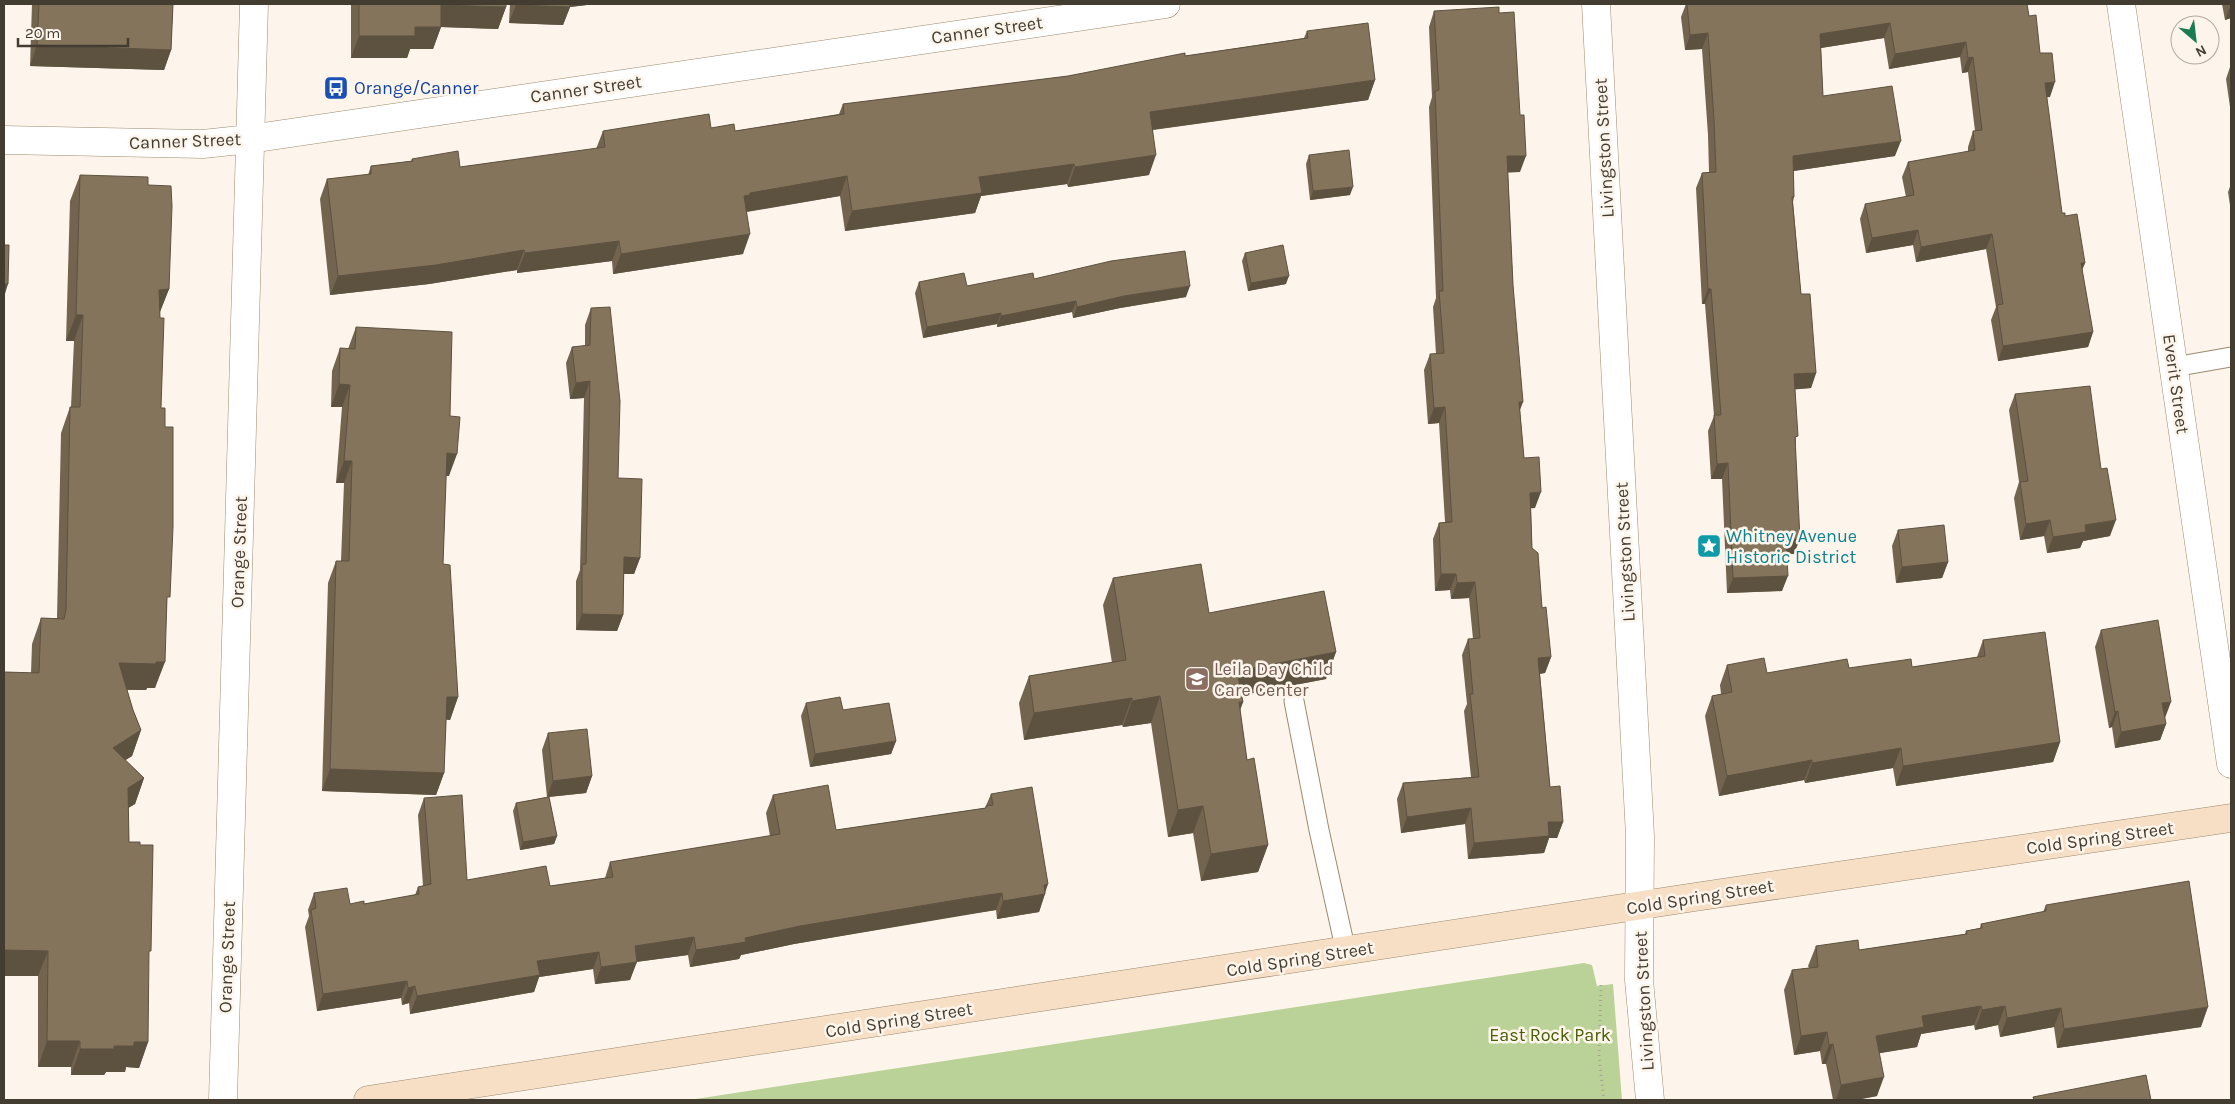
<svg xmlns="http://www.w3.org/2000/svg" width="2235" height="1104" viewBox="0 0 2235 1104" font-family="Karla,sans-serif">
<rect width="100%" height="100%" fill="#fdf5eb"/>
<polygon fill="#bad297" points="1584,963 1592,965 1597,986 1613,984 1622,1100 689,1100"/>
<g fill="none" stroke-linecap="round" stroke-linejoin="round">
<defs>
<g id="lane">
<polyline points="2174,367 2231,357"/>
<polyline points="1294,701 1319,830 1346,952"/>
</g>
<g id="street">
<polyline points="1596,4 1640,836 1639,980 1650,1100"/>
<polyline points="2121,4 2231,764"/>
<polyline points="4,140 203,144 250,139 1166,4"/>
<polyline points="223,1100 254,4"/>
</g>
<polyline id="secondary" points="368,1100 1695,897 2231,818"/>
</defs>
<use href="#lane" stroke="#9b8a71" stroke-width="21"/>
<use href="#street" stroke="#9b8a71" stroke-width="29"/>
<use href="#secondary" stroke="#9b8a71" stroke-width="29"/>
<polyline stroke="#aaa298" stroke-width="3" stroke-dasharray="1 4" stroke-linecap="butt" points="1601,985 1599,1057 1604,1100"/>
<use href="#lane" stroke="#fff" stroke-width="19"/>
<use href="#street" stroke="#fff" stroke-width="28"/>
<use href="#secondary" stroke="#f7dfc6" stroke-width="28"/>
</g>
<g fill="#72644f">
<polygon points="32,4 173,4 171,50 164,70 30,66"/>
<polygon points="351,4 506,4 506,7 498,29 441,27 433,49 410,49 407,58 351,58"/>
<polygon points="510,4 595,4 570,7 563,25 509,23"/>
<polygon points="1686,4 2027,4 2029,16 2040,53 2050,97 2046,97 2062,213 2065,216 2085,263 2082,269 2093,332 2088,347 1998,361 1991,320 1996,307 1986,249 1916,262 1913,245 1866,253 1860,219 1865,204 1906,197 1902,177 1908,162 1968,152 1968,147 1973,131 1975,131 1968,72 1962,73 1960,57 1889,69 1884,38 1821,48 1823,96 1895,156 1793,171 1794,197 1793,202 1801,294 1816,373 1811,388 1795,389 1796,444 1794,554 1787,554 1782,591 1727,593 1722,479 1711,479 1708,431 1714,416 1705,304 1702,304 1696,188 1702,173 1709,172 1708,135 1702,49 1685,50 1681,17"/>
<polygon points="2222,4 2231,4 2231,18 2225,20"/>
<polygon points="1434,11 1499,13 1520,172 1508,172 1513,285 1520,410 1524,458 1535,508 1531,508 1532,548 1551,657 1545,673 1540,674 1550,787 1563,822 1557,838 1549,838 1544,853 1468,859 1465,824 1401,833 1397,799 1403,783 1471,777 1464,711 1467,704 1462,655 1468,639 1473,639 1469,598 1451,599 1450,590 1435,591 1433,539 1439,523 1445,522 1439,423 1428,424 1424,370 1430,354 1436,354 1433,307 1436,298 1429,107 1432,97 1429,27"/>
<polygon points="1307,31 1375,80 1368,100 1153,130 1149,175 1068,187 1067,184 981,196 975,213 845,231 840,196 747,212 743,254 613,274 612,261 517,273 517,270 429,284 330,295 320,199 327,179 368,175 371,166 411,161 412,159 460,167 596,149 603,131 711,128 735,131 839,114 843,104 1068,76 1185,56 1304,38"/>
<polygon points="2231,64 2231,114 2226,79"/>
<polygon points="1309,155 1350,195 1310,200 1306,164"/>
<polygon points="80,175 148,185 169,289 160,312 161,408 165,427 167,605 155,688 147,688 146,690 127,690 133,710 141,730 132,756 125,760 144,778 135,804 128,808 129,842 148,957 148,1042 139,1068 126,1067 125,1072 106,1072 104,1075 71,1075 71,1067 38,1067 38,976 4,976 4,672 31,673 32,644 41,618 57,618 61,433 70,407 71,407 74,341 66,341 70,201"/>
<polygon points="2231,184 2231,212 2228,192"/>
<polygon points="1245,253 1286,284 1248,291 1242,261"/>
<polygon points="1034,279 1186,297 1120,308 1073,318 1072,312 997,327 997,324 923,338 915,293 919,282 967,286"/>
<polygon points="591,308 618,478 640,558 634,574 624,574 623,615 617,631 576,630 576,581 580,570 584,398 570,399 566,363 572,347 585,346 585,325"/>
<polygon points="356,327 450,416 449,476 446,476 443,564 458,697 450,720 446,719 444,773 436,795 322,791 328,583 336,561 341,561 344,483 336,483 342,407 331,407 332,371 340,348 348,349"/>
<polygon points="2015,394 2110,536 2083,541 2080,548 2047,553 2044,536 2020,540 2014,498 2019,482 2009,410"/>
<polygon points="1898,530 1948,562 1942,578 1896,583 1892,546"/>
<polygon points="1113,578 1209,613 1336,652 1326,679 1241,695 1243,702 1240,710 1247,760 1268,845 1258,872 1201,881 1193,833 1168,837 1151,723 1123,727 1122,725 1024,740 1019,703 1029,676 1112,663 1103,605"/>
<polygon points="2101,630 2165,718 2166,724 2160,740 2115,748 2112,727 2109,728 2095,647"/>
<polygon points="1983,640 2060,742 2053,762 1896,786 1893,768 1805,783 1804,780 1719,796 1705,716 1712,696 1721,694 1720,685 1727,665 1767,673 1849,668 1912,667 1977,657"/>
<polygon points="806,703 843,710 896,741 891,754 810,767 801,716"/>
<polygon points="548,733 592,776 586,793 549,797 557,836 554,844 520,850 513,811 516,803 547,797 542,750"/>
<polygon points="991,794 1045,892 1045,894 1039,912 997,919 996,910 962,915 794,944 741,955 739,959 690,967 688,955 636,962 630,980 595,984 593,969 539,977 534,992 410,1014 409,1003 402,1005 401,998 317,1011 305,927 309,916 308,910 314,893 350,904 364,904 415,895 418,887 423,886 418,815 424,798 467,880 550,886 605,878 610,862 770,836 766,813 773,795 836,830 985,808"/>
<polygon points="2046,905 2201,1027 2057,1048 2054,1027 2000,1037 1998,1025 1975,1030 1974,1025 1921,1034 1917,1047 1879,1053 1877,1096 1856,1100 1833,1100 1826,1064 1822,1064 1820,1051 1794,1055 1784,990 1792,970 1809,968 1808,966 1816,946 1859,950 1965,934 1966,931 1980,928 1981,924 2043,912"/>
</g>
<g fill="#5d5140">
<polygon points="566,4 595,4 570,7 563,25 509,23 516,5"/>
<polygon points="2231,4 2231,18 2225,20"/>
<polygon points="441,5 506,7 498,29 441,27 433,49 410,49 407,58 351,58 359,36 415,27"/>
<polygon points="1890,23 1884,38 1814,49 1820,34"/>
<polygon points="1708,33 1702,49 1685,50 1690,35"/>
<polygon points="1966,42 1960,57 1889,69 1895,54"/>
<polygon points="37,45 171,50 164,70 30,66"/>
<polygon points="1973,57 1968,72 1962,73 1968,58"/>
<polygon points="1375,80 1368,100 1143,131 1150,112"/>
<polygon points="2055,82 2050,97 2039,98 2045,83"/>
<polygon points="1901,141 1895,156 1787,172 1793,156"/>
<polygon points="1156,155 1149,175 1068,187 1075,167"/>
<polygon points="1507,156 1526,156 1520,172 1501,173"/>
<polygon points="1074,164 1067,184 981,196 975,213 845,231 852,211 979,177"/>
<polygon points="847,176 840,196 744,212 744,196 750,193"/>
<polygon points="1353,187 1350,195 1310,200 1313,191"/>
<polygon points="1918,230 1913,245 1866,253 1872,238"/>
<polygon points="750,234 743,254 613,274 621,254"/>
<polygon points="1992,234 1986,249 1916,262 1921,247"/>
<polygon points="619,241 612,261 517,273 525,253"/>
<polygon points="524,250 517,270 429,284 330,295 338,276"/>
<polygon points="2081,263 2085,263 2079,278"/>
<polygon points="1289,276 1286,284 1248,291 1251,283"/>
<polygon points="4,284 8,284 4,297"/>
<polygon points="1190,286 1186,297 1120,308 1073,318 1077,307 1124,296"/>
<polygon points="169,289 159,314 159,290"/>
<polygon points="1708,289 1711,289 1705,304 1702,304"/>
<polygon points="1076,301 1072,312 997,327 1001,316"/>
<polygon points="1001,313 997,324 923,338 927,327"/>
<polygon points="76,315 83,315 74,341 66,341"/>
<polygon points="2093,332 2088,347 1998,361 2003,346"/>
<polygon points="1816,373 1811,388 1789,390 1794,374"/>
<polygon points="590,381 584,398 570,399 576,383"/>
<polygon points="339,384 350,385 342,407 331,407"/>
<polygon points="1519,402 1523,402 1517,418"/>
<polygon points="1445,407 1439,423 1428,424 1434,408"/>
<polygon points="447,453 457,454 449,476 439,476"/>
<polygon points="344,461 352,461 344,483 336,483"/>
<polygon points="1728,463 1722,479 1711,479 1717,464"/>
<polygon points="1541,492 1535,508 1524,509 1530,493"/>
<polygon points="2050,520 2044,536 2020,540 2026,524"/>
<polygon points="2116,520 2110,536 2083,541 2080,548 2047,553 2053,537 2085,525"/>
<polygon points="1786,539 1800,539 1794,554 1781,554"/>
<polygon points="624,557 640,558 634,574 618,574"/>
<polygon points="1948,562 1942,578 1896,583 1902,567"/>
<polygon points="1441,574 1456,574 1450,590 1435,591"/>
<polygon points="1788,576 1782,591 1727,593 1733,578"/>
<polygon points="1475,582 1469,598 1451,599 1457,583"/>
<polygon points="582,614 623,615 617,631 576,630"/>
<polygon points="1336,652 1326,679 1228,698 1237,671"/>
<polygon points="1551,657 1545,673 1533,674 1538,658"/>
<polygon points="156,662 165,662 155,688 147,688 146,690 109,689 119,663"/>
<polygon points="1160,696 1151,723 1123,727 1132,701"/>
<polygon points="447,697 458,697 450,720 439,719"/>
<polygon points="1132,698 1122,725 1024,740 1034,713"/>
<polygon points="1239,702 1243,702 1233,729"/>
<polygon points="2171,702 2165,718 2156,720 2162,703"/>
<polygon points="2118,711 2112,727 2109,728 2115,712"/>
<polygon points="2166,724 2160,740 2115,748 2121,732"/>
<polygon points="141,730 132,756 104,774 113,748"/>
<polygon points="896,741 891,754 810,767 815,754"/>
<polygon points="2060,742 2053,762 1896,786 1903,766"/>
<polygon points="1901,748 1893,768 1805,783 1812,763"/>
<polygon points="1812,760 1804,780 1719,796 1727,776"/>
<polygon points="330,769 444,773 436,795 322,791"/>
<polygon points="592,776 586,793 547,797 553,781"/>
<polygon points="144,778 135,804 118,814 128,788"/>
<polygon points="1203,806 1193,833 1168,837 1178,810"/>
<polygon points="1471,808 1465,824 1401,833 1407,817"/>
<polygon points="1548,822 1563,822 1557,838 1549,838 1544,853 1468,859 1474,843"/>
<polygon points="557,836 554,844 520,850 523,842"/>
<polygon points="1268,845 1258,872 1201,881 1211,854"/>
<polygon points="1048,884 1039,912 997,919 1003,901 1044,885"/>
<polygon points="1002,893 996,910 794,944 741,955 739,959 690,967 696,950 745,938 800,926"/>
<polygon points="694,937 688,955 628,963 635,946"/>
<polygon points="4,950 48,951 38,976 4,976"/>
<polygon points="599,952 593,969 539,977 534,992 410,1014 417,996 537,961"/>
<polygon points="637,962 630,980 595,984 601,967"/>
<polygon points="407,981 401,998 317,1011 323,994"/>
<polygon points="415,986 409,1003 402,1005 408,988"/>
<polygon points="1981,1006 1974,1025 1921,1034 1917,1047 1869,1055 1876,1036 1922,1016"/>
<polygon points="2005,1006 1998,1025 1975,1030 1982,1010"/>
<polygon points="2208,1007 2201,1027 2057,1048 2064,1029"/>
<polygon points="2061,1008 2054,1027 2000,1037 2007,1018"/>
<polygon points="1827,1032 1820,1051 1794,1055 1801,1036"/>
<polygon points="47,1041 80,1041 71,1067 38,1067"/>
<polygon points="134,1042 148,1042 139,1068 126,1067 125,1072 106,1072 104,1075 71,1075 80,1049 114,1046"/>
<polygon points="1833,1044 1826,1064 1822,1064 1829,1045"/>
<polygon points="1884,1077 1877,1096 1856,1100 1836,1100 1841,1085"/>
</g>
<g fill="#85745c" stroke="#5d5140">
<polygon points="39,4 173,4 171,50 37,45"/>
<polygon points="359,4 506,4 506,7 441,5 441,27 415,27 415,36 359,36"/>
<polygon points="516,4 570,4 570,7 516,5"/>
<polygon points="1687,4 2027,4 2029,16 2036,15 2040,53 2052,53 2055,82 2045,83 2062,213 2065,213 2065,216 2077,214 2085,263 2081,263 2093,332 2003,346 1997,305 2003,304 1992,234 1921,247 1918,230 1872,238 1865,204 1914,195 1908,162 1975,150 1973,131 1982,130 1973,57 1968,58 1966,42 1895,54 1890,23 1820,34 1823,96 1892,86 1901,141 1793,156 1794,197 1792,197 1801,294 1810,294 1816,373 1794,374 1798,436 1795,437 1800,539 1786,539 1788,576 1733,578 1728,463 1717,464 1714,415 1721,415 1711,289 1708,289 1702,173 1716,172 1714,120 1708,33 1690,35"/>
<polygon points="1499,7 1499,13 1514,12 1520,115 1524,115 1526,156 1507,156 1513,285 1523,402 1519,402 1524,458 1539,457 1541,492 1530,493 1532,548 1538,553 1542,608 1546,607 1551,657 1538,658 1550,787 1560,786 1563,822 1548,822 1549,836 1474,843 1471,808 1407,817 1403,783 1479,777 1470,694 1473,694 1468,639 1480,638 1475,582 1457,583 1456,574 1441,574 1439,523 1452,522 1445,407 1434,408 1430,354 1444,353 1439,291 1443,291 1435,91 1439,90 1434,11"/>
<polygon points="1368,23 1375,80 1150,112 1156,155 1075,167 1074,164 979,177 982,193 852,211 847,176 750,193 750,195 744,196 750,234 621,254 619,241 525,253 524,250 436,265 338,276 327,179 371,174 371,166 413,161 412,159 458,151 460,167 605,147 603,131 709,114 711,128 734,124 735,131 844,114 843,104 1068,76 1185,53 1185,56 1308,38 1307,31"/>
<polygon points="1349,150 1353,187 1313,191 1309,155"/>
<polygon points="80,175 148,177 148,185 171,186 172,206 169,289 159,290 160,318 164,318 161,408 165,408 165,427 173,427 173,527 170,597 167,597 165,662 156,662 156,664 119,663 133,710 141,730 113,748 144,778 128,788 129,842 140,842 140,845 153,845 151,951 149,951 148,1042 134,1042 134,1046 114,1046 114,1049 80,1049 80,1041 47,1041 48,951 4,950 4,672 39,673 41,618 64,619 66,610 70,407 80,407 83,315 76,315"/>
<polygon points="4,245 9,245 8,284 4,284"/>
<polygon points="1283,245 1289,276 1251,283 1245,253"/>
<polygon points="1185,251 1190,286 1124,296 1077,307 1076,301 1001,316 1001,313 927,327 919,282 964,273 967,286 1033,273 1034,279 1111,261"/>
<polygon points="610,307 620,401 618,478 642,479 640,558 624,557 623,615 582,614 582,564 586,564 590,381 576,383 572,347 590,345 591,308"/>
<polygon points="356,327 452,332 450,416 460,417 457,454 447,453 443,564 450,565 458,697 447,697 444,773 330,769 336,561 349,561 352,461 344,461 350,385 339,384 340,348 355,349"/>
<polygon points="2090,386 2101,469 2107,468 2116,520 2085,525 2086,532 2053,537 2050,520 2026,524 2020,482 2028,481 2015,394"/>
<polygon points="1944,525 1948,562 1902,567 1898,530"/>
<polygon points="1201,564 1209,613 1324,591 1336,652 1237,671 1243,702 1239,702 1247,760 1254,758 1268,845 1211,854 1203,806 1178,810 1160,696 1132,701 1132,698 1034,713 1029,676 1126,660 1113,578"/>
<polygon points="2158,620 2171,702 2162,703 2166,724 2121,732 2118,711 2115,712 2101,630"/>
<polygon points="2045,632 2060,742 1903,766 1901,748 1812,763 1812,760 1727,776 1712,696 1732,692 1727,665 1764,658 1767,673 1847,659 1849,668 1911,659 1912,667 1985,656 1983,640"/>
<polygon points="840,697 843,710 889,703 896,741 815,754 806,703"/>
<polygon points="587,729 592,776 553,781 548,733"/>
<polygon points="828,785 836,830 986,808 986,806 993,805 991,794 1032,787 1048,884 1044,885 1045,894 1003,901 1002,893 968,898 800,926 745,938 746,942 696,950 694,937 635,946 637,962 601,967 599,952 537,961 540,975 417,996 415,986 408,988 407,981 323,994 311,910 316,908 314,893 347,888 350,904 364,901 364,904 419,894 418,887 431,884 424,798 462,795 467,880 546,866 550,886 613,877 610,862 780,834 773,795"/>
<polygon points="549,797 557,836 523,842 516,803"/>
<polygon points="2189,881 2208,1007 2064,1029 2061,1008 2007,1018 2005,1006 1982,1010 1981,1006 1922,1016 1924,1027 1876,1036 1884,1077 1841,1085 1833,1044 1829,1045 1827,1032 1801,1036 1792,970 1818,967 1816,946 1858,940 1859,950 1967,934 1966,931 1982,928 1981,924 2046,911 2046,905"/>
<polygon points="2146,1075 2151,1100 2034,1100 2033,1097"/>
</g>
<defs>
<symbol id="bus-square" viewBox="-11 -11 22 22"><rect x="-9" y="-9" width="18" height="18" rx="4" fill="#1a4fb4" stroke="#fdf5eb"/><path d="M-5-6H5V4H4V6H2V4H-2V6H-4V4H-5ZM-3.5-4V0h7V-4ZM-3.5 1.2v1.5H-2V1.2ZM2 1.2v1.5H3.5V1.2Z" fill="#fff"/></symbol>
<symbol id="sight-square" viewBox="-11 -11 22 22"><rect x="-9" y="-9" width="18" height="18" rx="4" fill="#0f9aa8" stroke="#fdf5eb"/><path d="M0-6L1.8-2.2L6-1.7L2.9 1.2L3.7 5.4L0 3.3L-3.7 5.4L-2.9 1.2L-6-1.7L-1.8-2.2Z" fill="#fff"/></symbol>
<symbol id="school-square" viewBox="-11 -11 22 22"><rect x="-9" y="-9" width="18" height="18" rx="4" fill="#8d6e63" stroke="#fdf5eb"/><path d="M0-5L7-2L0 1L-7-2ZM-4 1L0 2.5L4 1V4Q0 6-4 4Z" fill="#fff"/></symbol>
</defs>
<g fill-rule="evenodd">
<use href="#bus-square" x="322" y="74" width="28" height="28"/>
<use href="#sight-square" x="1695" y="532" width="28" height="28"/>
<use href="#school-square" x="1183" y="665" width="28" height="28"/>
</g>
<g text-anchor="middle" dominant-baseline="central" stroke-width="5" stroke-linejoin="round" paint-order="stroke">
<g font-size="18" fill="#433c31" stroke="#fdf5eb">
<text transform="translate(987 30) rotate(-8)">Canner Street</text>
<text transform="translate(586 89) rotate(-8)">Canner Street</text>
<text transform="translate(185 141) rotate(-2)">Canner Street</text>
<text transform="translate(1604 148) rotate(-93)">Livingston Street</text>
<text transform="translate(2176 384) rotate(82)">Everit Street</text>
<text transform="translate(239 552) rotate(-88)">Orange Street</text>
<text transform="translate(1625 552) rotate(-93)">Livingston Street</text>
<text transform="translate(2100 838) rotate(-8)">Cold Spring Street</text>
<text transform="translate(1700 897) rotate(-9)">Cold Spring Street</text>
<text transform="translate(227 957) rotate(-88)">Orange Street</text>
<text transform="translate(1300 959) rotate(-9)">Cold Spring Street</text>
<text transform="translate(1644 1001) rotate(-93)">Livingston Street</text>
<text transform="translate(899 1020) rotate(-9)">Cold Spring Street</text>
</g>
<g font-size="18" fill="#164399" stroke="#fdf5eb" text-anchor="start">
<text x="354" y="88">Orange/Canner</text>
</g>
<g font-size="18" fill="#0d838f" stroke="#fdf5eb" text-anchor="start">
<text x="1726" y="536">Whitney Avenue<tspan x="1726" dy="21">Historic District</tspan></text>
</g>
<g font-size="18" fill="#785e54" stroke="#fdf5eb" text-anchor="start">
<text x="1214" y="669">Leila Day Child<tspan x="1214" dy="21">Care Center</tspan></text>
</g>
<g font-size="18" fill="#445e02" stroke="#fdf5eb">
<text x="1550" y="1035">East Rock Park</text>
</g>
</g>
<rect width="2235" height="1104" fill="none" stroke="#433c31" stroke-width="10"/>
<g transform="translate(2195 40) rotate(152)"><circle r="24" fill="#fdf5eb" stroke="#b3aba1"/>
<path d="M0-4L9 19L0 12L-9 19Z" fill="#1b7c54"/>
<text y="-8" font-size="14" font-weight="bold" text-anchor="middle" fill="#433c31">N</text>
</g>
<path d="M18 38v8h110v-8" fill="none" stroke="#433c31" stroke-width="2.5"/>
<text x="25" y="38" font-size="15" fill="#433c31" stroke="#fdf5eb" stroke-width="4" paint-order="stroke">20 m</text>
</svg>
